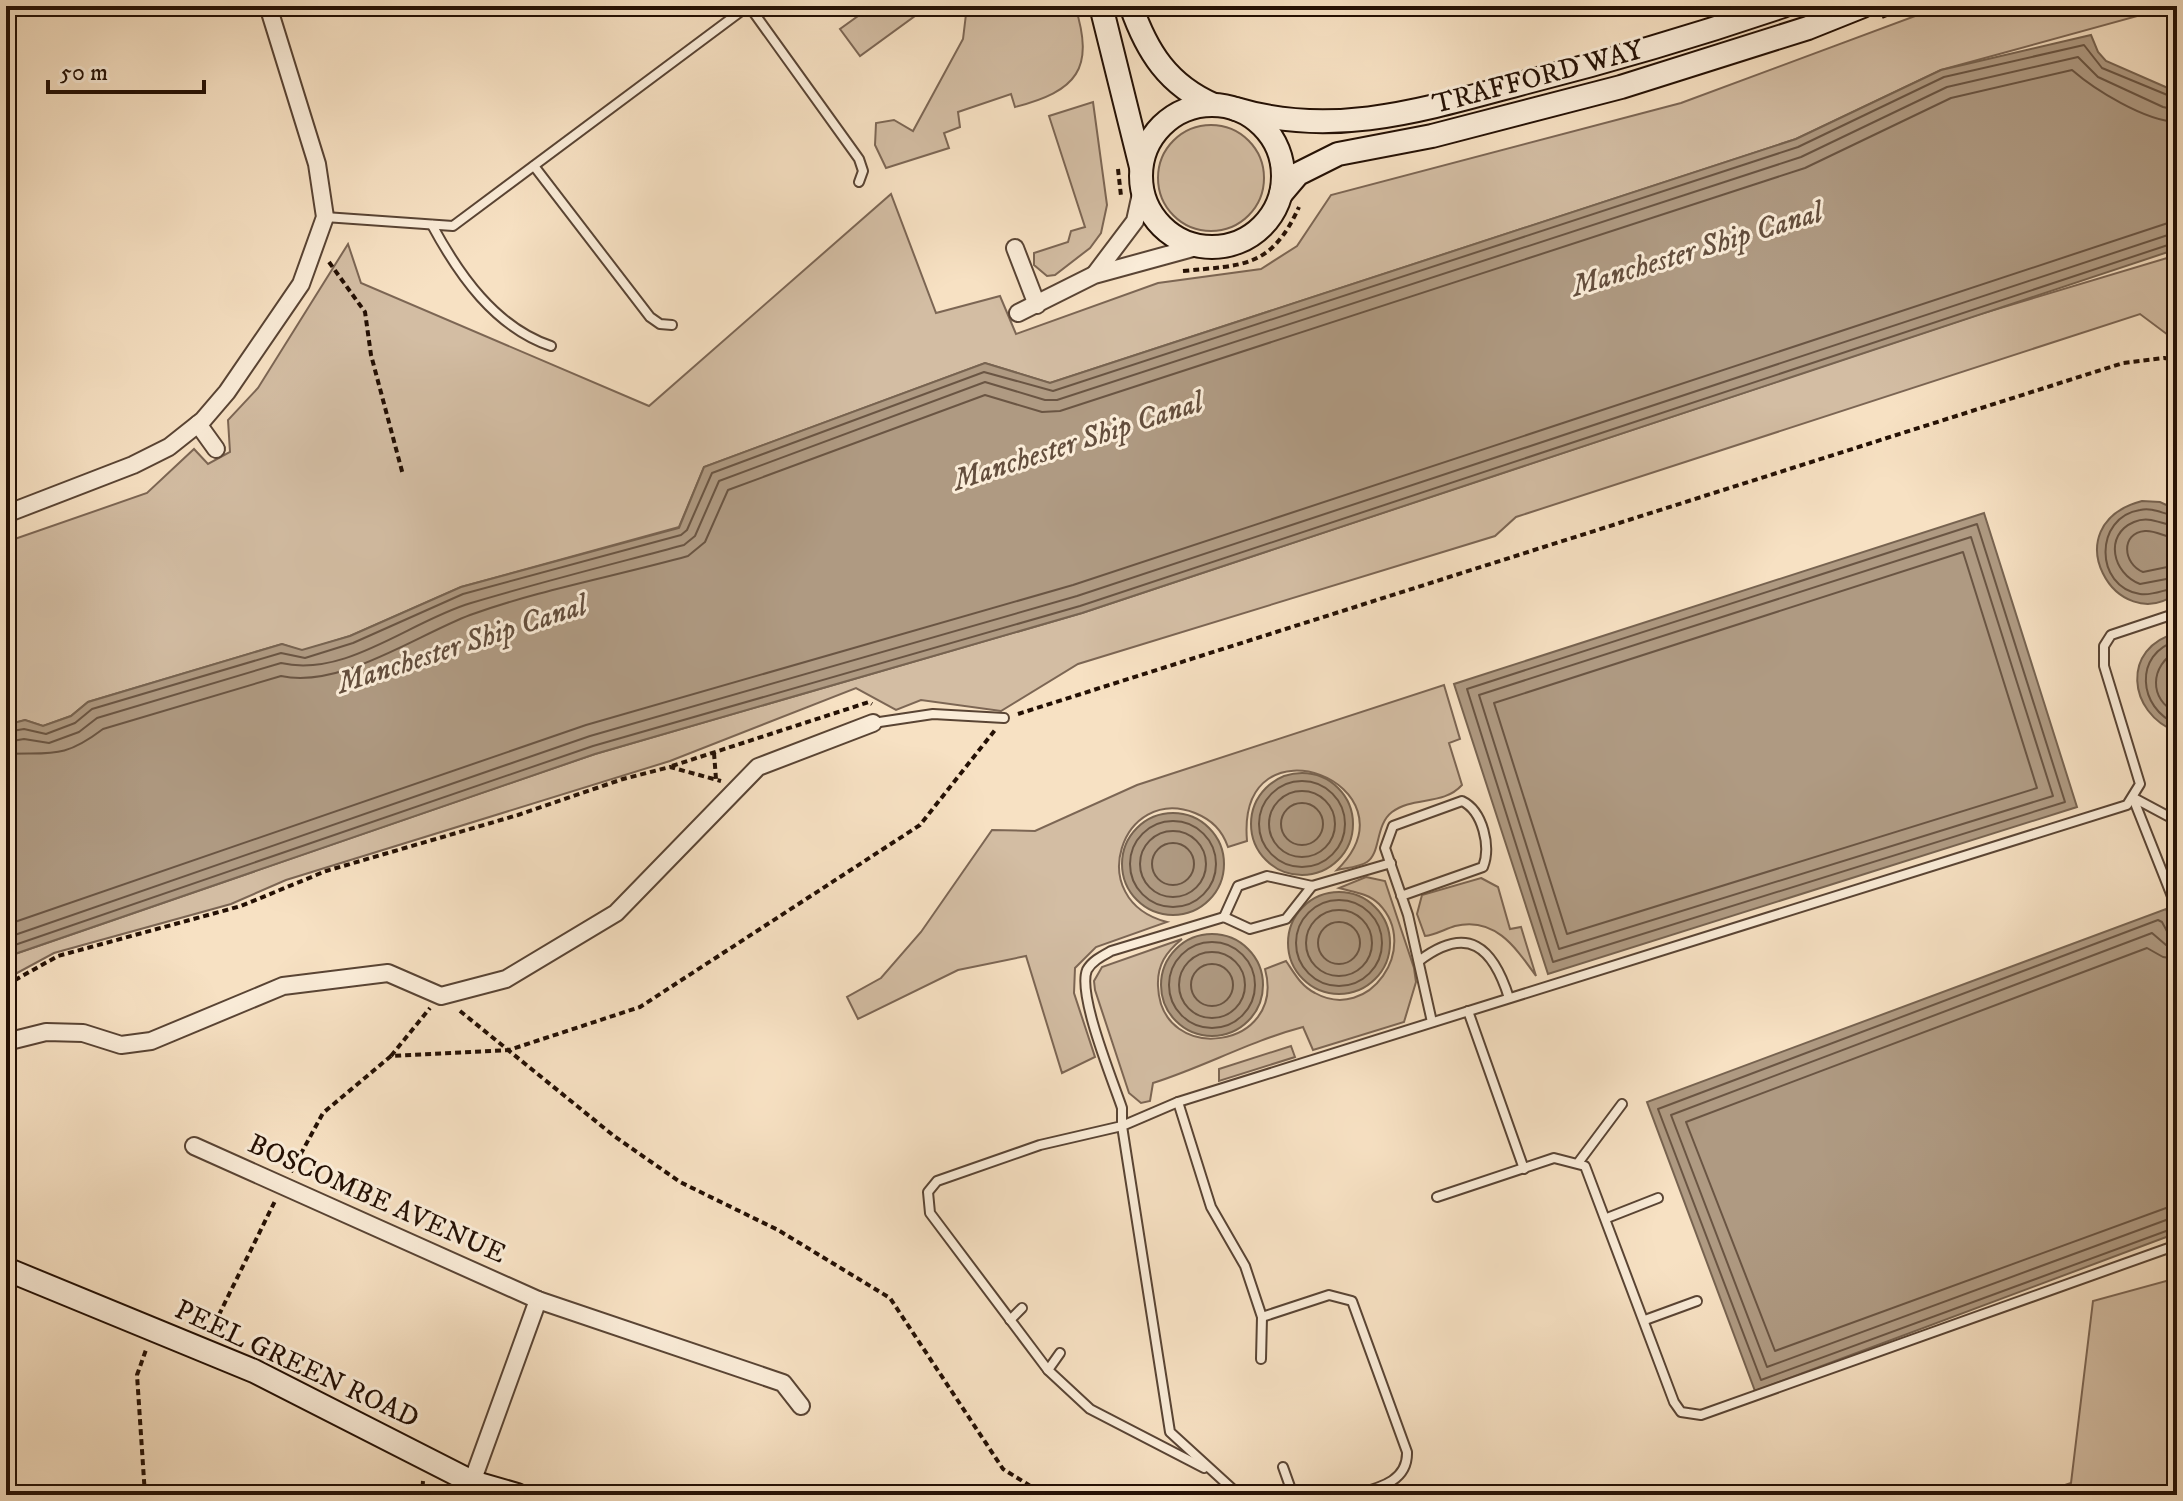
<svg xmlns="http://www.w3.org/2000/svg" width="2183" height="1501" viewBox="0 0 2183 1501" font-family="'IM FELL DW Pica',serif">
<rect width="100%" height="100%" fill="#f7e1c3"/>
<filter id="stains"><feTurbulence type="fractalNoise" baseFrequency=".0025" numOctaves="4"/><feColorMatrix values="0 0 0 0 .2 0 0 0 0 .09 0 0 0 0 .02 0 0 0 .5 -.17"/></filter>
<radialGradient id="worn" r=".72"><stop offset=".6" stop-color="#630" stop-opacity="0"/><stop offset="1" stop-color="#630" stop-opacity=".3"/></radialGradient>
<g fill="#d3bda3" stroke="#7c6654" stroke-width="2">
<polygon points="872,6 913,6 919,13 860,56 840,29"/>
<path d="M967 6H1075C1095 69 1077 91 1015 107L1011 94 958 112 960 127 944 133 949 148 886 168 875 145 876 123 894 120 913 131 963 39Z"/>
<polygon points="1942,6 2161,6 2163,9 1941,70 1796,139 1050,383 985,363 704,467 679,527 461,587 350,636 302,651 282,644 88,702 71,716 43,726 25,720 6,725 6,542 147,493 194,449 208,464 230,452 228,420 258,388 348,244 361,283 649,406 891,194 936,313 1000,296 1016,334 1158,283 1261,269 1297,246 1331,195 1681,103"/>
<polygon points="1093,102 1107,205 1101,233 1090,248 1055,275 1047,276 1034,265 1034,253 1068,242 1071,231 1085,227 1049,116"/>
<circle cx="1211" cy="178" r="53"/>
<polygon points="2177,255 2177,332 2168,335 2140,314 1516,517 1495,536 1078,664 1001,711 921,700 896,710 856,688 670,761 286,880 231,904 54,953 6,979 6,957 595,754 1082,613 1977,315"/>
<path d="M1444 685 1460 739 1449 743 1462 785C1443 806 1413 796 1392 812 1375 825 1381 853 1367 862 1360 867 1346 868 1337 870 1423 785 1236 711 1247 841L1228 847C1222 830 1212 820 1195 813 1122 784 1082 900 1167 922L1096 947 1075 968 1074 993 1095 1057 1062 1073 1026 956 958 970 858 1019 847 997 881 978 921 932 992 830 1035 831 1137 785Z"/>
<path d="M1366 877 1385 881 1414 968 1416 982 1404 1022 1313 1050 1303 1027C1250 1041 1204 1067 1153 1083L1150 1101 1141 1103 1129 1093 1095 990 1094 981 1102 967 1182 939C1166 952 1157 965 1158 986 1161 1067 1287 1049 1265 969L1286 961C1295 974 1301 986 1315 993 1369 1023 1421 947 1379 904 1368 893 1353 892 1339 888Z"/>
<path d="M1481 878 1498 887 1510 929 1521 927 1536 976C1516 948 1495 916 1455 926 1445 929 1435 935 1425 936L1417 914 1422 895Z"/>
<polygon points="1291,1046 1295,1057 1219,1081 1219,1069"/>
<polygon points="2177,1278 2177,1495 2035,1495 2071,1483 2093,1301"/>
</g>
<g fill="#af9a82" stroke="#776350" stroke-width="2">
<polygon points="2091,35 2098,52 2106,61 2177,92 2177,249 1082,613 595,754 6,957 6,725 25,720 43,726 71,716 88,702 282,644 302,650 350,636 461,587 679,528 704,467 985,363 1050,383 1796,139 1941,70"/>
<path d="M2142 501 2160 502 2177 510V593C2117 639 2051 525 2142 501Z"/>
<polygon points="1984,513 2077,807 1548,974 1454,684"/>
<path d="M2177 633V732C2127 713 2121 647 2177 633Z"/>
<circle cx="1302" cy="824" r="51"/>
<circle cx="1173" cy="864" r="51"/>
<circle cx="1339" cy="943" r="51"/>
<polygon points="2166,909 2177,938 2177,1233 1755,1391 1647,1102"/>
<circle cx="1212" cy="985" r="51"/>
</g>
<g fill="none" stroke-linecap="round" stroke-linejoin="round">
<g stroke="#6a5543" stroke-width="2">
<path d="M2177 516C2164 515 2154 507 2140 510 2094 517 2094 587 2140 594 2154 596 2164 589 2177 588"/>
<polygon points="1977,524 2065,802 1553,962 1467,689"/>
<path d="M2177 526C2162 525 2150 515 2134 522 2103 535 2113 574 2140 584L2177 577"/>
<polygon points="1971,537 2053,796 1559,949 1479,695"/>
<path d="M2177 538C2166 538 2156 530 2145 531 2120 533 2123 564 2143 572L2177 565"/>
<polygon points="1963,552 2037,788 1567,934 1494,703"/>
<path d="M2177 641C2133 653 2138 709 2177 724"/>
<path d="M2177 651C2150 665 2148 700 2177 713"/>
<polyline points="6,732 24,729 46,734 75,723 92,709 281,653 305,658 353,643 463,594 681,535 687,530 712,473 984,372 1053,391 1798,147 1944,77 2084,45 2102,68 2177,99"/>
<path d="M6 742 24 739 49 743 79 732 97 718 281 663C346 678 410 621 471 603 541 582 613 564 684 545L695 536 719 481 985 382 1045 400H1057L1801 157 1947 87 2078 57 2098 77 2163 107 2177 110"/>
<path d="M6 754C51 752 62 760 103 729L281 676C340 689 415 636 470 615 539 590 616 576 688 556L705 542 728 490 985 395 1042 412 1060 411 1805 168 1951 98 2072 70C2095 90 2145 121 2177 122"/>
<circle cx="1302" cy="824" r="43"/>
<circle cx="1302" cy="824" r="33"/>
<circle cx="1302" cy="824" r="21"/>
<circle cx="1173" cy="864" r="43"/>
<circle cx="1173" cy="864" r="33"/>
<circle cx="1173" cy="864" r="21"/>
<circle cx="1339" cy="943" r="43"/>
<circle cx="1339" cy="943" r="33"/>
<circle cx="1339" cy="943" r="21"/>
<polyline points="6,925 586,725 1073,585 2177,220"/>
<polyline points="2177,937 2169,935 2162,922 2158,920 1658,1109 1761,1380 2177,1227"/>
<polyline points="6,938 590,736 1077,596 2177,232"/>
<circle cx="1212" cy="985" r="43"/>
<polyline points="2177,947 2166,945 2152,933 1671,1115 1767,1367 2177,1216"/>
<polyline points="6,948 593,746 1080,606 2177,242"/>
<circle cx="1212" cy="985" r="33"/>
<polyline points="2177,959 2163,957 2147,948 1686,1122 1775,1351 2177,1204"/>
<circle cx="1212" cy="985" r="21"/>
</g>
<defs>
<g id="lane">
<polyline points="749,6 859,159 863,171 859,182"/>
<polyline points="534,166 650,317 660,324 672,325"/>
<polyline points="325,217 453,226 748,6"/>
<path d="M432 225C459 275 495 327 551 346"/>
<polyline points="873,723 933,714 1004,718"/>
<polyline points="2133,798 2177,909"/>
<polyline points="2134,798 2177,821"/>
<path d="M1401 896 1483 867C1491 847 1483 811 1462 801L1393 826 1385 848 1408 915 1432 1022"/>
<polyline points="1224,917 1238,886 1267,876 1312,886 1391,863"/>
<path d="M1419 961C1468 924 1493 947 1509 998"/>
<polyline points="1468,1011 1524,1169"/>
<polyline points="1178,1102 1211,1207 1245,1266 1262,1317 1261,1359"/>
<polyline points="1578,1163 1622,1104"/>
<polyline points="1437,1197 1554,1158 1585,1166 1674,1402 1681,1412 1701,1415 2177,1245"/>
<polyline points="1607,1218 1658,1198"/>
<path d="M1262 1317 1329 1295 1352 1301 1407 1452C1408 1482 1378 1488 1354 1495"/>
<polyline points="1010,1320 1022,1308"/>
<polyline points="1645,1320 1697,1301"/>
<polyline points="1048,1370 1060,1353"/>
<polyline points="1283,1467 1293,1495"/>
<path d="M1204 1468 1090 1409 1048 1370 930 1213 928 1192 937 1181 1040 1145 1122 1126V1108C1113 1081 1077 994 1087 970 1092 961 1102 956 1111 951L1224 917 1250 929 1286 919 1312 886"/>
<polyline points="1239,1495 1170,1432 1122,1126 1178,1102 2127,805 2140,784 2104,666 2104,646 2111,635 2177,613"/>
</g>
<g id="street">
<polyline points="1015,248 1037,305"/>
<polyline points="1095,274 1135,221 1142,189"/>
<polyline points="1018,313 1094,275 1200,246"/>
<polyline points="198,424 216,449"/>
<polyline points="6,514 133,465 169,447 203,420 227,392 301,284 325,217 317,164 268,6"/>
<polyline points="6,1042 46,1032 83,1033 121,1045 151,1041 283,986 388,973 441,996 506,979 616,913 758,767 873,723"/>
<polyline points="194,1146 538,1300 783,1383 801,1406"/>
<polyline points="472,1482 538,1300"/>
</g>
<g id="secondary">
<polyline points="1101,6 1141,167"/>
<path d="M1131 6C1147 52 1168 85 1214 105"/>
<circle cx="1212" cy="176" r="71"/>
<path d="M1236 109C1336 139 1429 108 1527 82 1613 60 1698 35 1783 6"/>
<polyline points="1281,194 1298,174 1338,154 1432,136 1621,87 1808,28 1863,6"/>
<polyline points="6,1269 254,1371 472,1482 517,1495"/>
</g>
</defs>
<use href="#lane" stroke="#594434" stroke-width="12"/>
<use href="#street" stroke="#594434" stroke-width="20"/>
<use href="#secondary" stroke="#241004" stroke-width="26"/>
<g stroke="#241004" stroke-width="4" stroke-dasharray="6 4" stroke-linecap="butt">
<polyline points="1882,17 1909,6"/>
<polyline points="1118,169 1121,196"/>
<polyline points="329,262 365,312 371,355 403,475"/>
<path d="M1183 271C1242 265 1271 269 1299 207"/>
<polyline points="1018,714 2123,363 2164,358 2177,360"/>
<polyline points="714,753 716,779"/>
<polyline points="672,766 869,702 872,704"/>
<polyline points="6,985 58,956 241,906 326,871 518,815 623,779 670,767 721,781"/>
<polyline points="460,1011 614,1136 680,1182 778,1230 890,1298 1003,1469 1045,1495"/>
<polyline points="391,1056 430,1008"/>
<polyline points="291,1172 323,1113 391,1056 509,1050 640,1007 920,825 995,730"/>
<polyline points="210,1333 275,1201"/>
<polyline points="145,1495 137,1375 147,1347"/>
<polyline points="422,1495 423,1481"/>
</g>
<use href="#lane" stroke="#faecd8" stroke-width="8"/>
<use href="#street" stroke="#faecd8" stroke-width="16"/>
<use href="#secondary" stroke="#faecd8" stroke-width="22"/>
</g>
<g text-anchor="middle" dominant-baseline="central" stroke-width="6" stroke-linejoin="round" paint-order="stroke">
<g font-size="28" fill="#241004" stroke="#faecd8">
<text transform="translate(1538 77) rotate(-15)">TRAFFORD WAY</text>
<text transform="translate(377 1199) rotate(24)">BOSCOMBE AVENUE</text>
<text transform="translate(297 1364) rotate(25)">PEEL GREEN ROAD</text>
</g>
<g font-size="30" font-style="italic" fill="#634e3d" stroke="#faecd8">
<text transform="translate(1697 250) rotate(-17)">Manchester Ship Canal</text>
<text transform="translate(1078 442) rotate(-18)">Manchester Ship Canal</text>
<text transform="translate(462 645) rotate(-18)">Manchester Ship Canal</text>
</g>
</g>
<rect width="2183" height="1501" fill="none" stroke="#f7e1c3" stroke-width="32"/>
<rect x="8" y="8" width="2167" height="1485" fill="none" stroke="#241004" stroke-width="4"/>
<rect x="16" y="16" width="2151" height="1469" fill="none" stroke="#241004" stroke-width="2"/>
<path d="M48 80v12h156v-12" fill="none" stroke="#241004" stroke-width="4"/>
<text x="60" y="80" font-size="24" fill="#241004" stroke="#faecd8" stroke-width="6" paint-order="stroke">50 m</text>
<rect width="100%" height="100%" filter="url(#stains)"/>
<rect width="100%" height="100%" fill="url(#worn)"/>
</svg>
